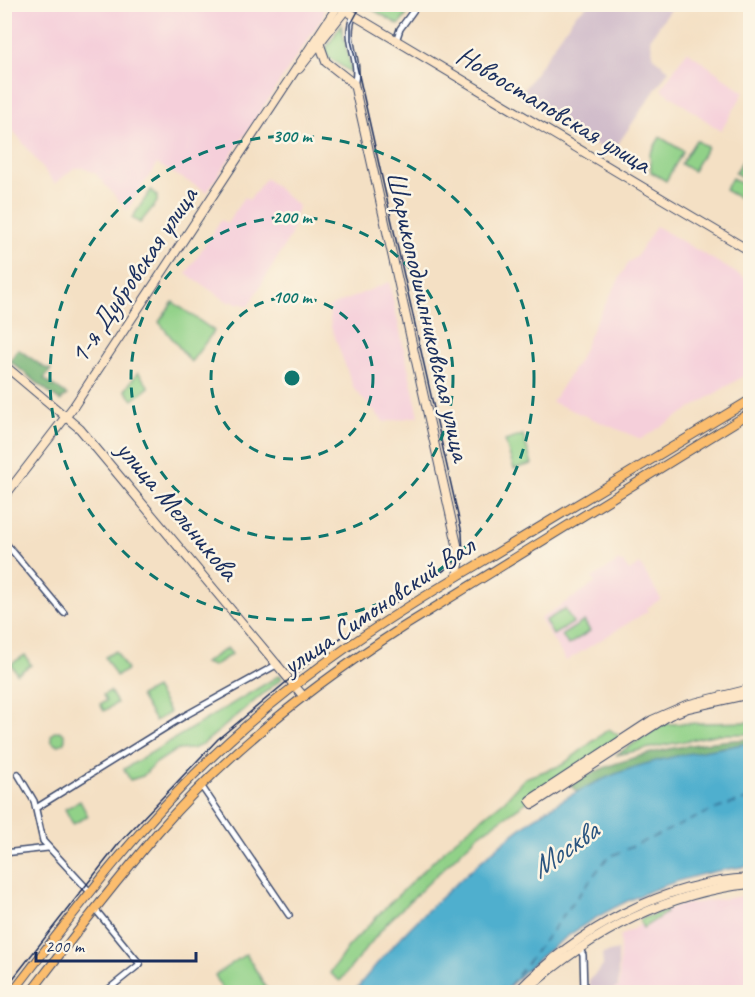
<svg xmlns="http://www.w3.org/2000/svg" width="755" height="997" viewBox="0 0 755 997" font-family="Caveat,sans-serif">
<rect width="100%" height="100%" fill="#fcf5e5"/>
<filter id="ink" filterUnits="userSpaceOnUse"><feTurbulence type="fractalNoise" baseFrequency=".0167" numOctaves="2"/><feDisplacementMap in="SourceGraphic" scale="12" xChannelSelector="R" yChannelSelector="G"/><feConvolveMatrix kernelMatrix="1 2 1 2 8 2 1 2 1" color-interpolation-filters="sRGB"/></filter>
<filter id="wash" filterUnits="userSpaceOnUse"><feTurbulence type="fractalNoise" baseFrequency=".008" numOctaves="4" result="noise"/><feDisplacementMap in="SourceGraphic" scale="24" xChannelSelector="R" yChannelSelector="G"/><feGaussianBlur stdDeviation="1.35" result="paint"/><feColorMatrix in="noise" values="0 0 0 0 0 0 0 0 0 0 0 0 0 0 0 0 0 1.4 0 .05"/><feComposite in="paint" operator="in"/></filter>
<g filter="url(#wash)">
<rect width="100%" height="100%" fill="#f4e0c4"/>
<g fill="#f5cfda">
<polygon points="323,5 324,15 207,192 157,164 127,210 95,173 83,168 74,168 55,184 5,120 5,5"/>
<polygon points="687,51 744,92 721,131 661,89"/>
<polygon points="266,178 298,206 290,237 248,307 240,303 238,305 232,301 230,303 186,274 221,220 227,224 244,197 249,200"/>
<polygon points="656,226 750,281 750,372 641,439 552,402 579,360 594,325 628,263 637,256"/>
<polygon points="389,282 419,416 384,422 354,389 331,327 329,307"/>
<polygon points="619,561 621,564 623,562 629,571 640,564 661,599 647,608 648,611 566,661 540,619 595,583 592,578"/>
<polygon points="750,895 750,992 608,992 619,987 620,936 675,906"/>
</g>
<g fill="#d1bdcb">
<polygon points="669,5 672,7 650,39 654,58 669,70 611,154 519,97 575,15 588,5"/>
<polygon points="618,950 618,987 608,992 589,992 589,980 603,966 602,954"/>
</g>
<g fill="#91d188" stroke="#568073" stroke-width="1.5">
<polygon points="365,5 414,5 399,25"/>
<polygon points="341,25 352,73 328,57 325,50"/>
<polygon points="660,137 683,151 666,181 651,172 650,154"/>
<polygon points="696,140 707,147 693,171 681,164"/>
<polygon points="743,160 750,165 749,181 735,173"/>
<polygon points="732,178 746,186 739,198 725,190"/>
<polygon points="151,190 157,196 157,202 140,223 132,218"/>
<polygon points="173,302 214,331 191,362 159,322"/>
<polygon points="138,372 149,387 133,400 125,390"/>
<polygon points="523,435 532,464 514,469 505,441"/>
<polygon points="565,609 573,623 553,635 545,621"/>
<polygon points="584,621 590,631 568,645 562,635"/>
<polygon points="227,648 232,654 213,666 204,663"/>
<polygon points="116,651 127,670 116,676 105,657"/>
<polygon points="25,655 31,665 17,674 11,664"/>
<polygon points="280,675 282,678 203,744 193,749 176,750 153,765 143,776 130,780 124,769"/>
<polygon points="155,688 170,713 155,721 140,696"/>
<polygon points="110,691 117,703 104,711 100,704 106,701 103,695"/>
<polygon points="750,722 750,734 719,734 616,755 664,724"/>
<polygon points="609,729 621,737 477,836 386,924 340,981 330,973 348,947 389,904 455,840 505,800 525,778 562,765"/>
<circle cx="58" cy="738" r="7"/>
<polygon points="80,801 88,816 73,824 65,809"/>
<polygon points="665,910 666,913 643,928 639,920"/>
<polygon points="246,954 269,992 224,992 215,975"/>
</g>
<g fill="#74b374" stroke="#487169" stroke-width="1.5">
<polygon points="18,349 45,368 51,369 44,379 67,395 60,401 10,361"/>
<path d="M750 739V743C688 753 635 763 578 792L571 786 573 782C627 754 690 742 750 739Z"/>
</g>
<path fill="#4fafce" stroke="#356f96" stroke-width="1.5" d="M750 743V866C656 876 568 923 504 992H354C386 950 421 915 460 880 508 836 551 800 613 775 657 757 703 751 750 743Z"/>
<g fill="none" stroke-linecap="round" stroke-linejoin="round">
<polyline stroke="#2b5580" stroke-width="1.5" stroke-dasharray="8 6" stroke-linecap="butt" points="496,992 511,984 607,858 713,810 750,798"/>
</g>
</g>
<g filter="url(#ink)">
<g fill="none" stroke-linecap="round" stroke-linejoin="round">
<defs>
<g id="street">
<path d="M354 15C342 39 362 61 354 84"/>
<polyline points="396,41 400,29 418,4"/>
<polyline points="4,541 64,613"/>
<polyline points="18,774 34,801 43,841 90,892"/>
<polyline points="202,787 289,915"/>
<polyline points="36,808 186,715 278,664"/>
<polyline points="4,853 48,848"/>
<polyline points="95,909 140,964 105,992"/>
<polyline points="579,948 583,955 584,992"/>
</g>
<g id="secondary">
<polyline points="335,4 750,251"/>
<polyline points="320,45 326,62 354,84 460,558 457,576"/>
<polyline points="299,69 350,4"/>
<polyline points="4,365 80,429 304,697"/>
<polyline points="4,497 74,406 339,4"/>
<polyline points="750,689 686,705 652,720 530,800 533,804 670,715 688,708 750,694"/>
<path d="M517 992C577 930 663 882 750 878"/>
<path d="M524 992C588 935 664 893 750 884"/>
</g>
<g id="primary">
<path d="M13 992C80 904 146 817 229 741 304 672 387 618 475 566 567 511 658 455 750 400"/>
<path d="M31 992C72 938 114 884 158 832 228 751 314 684 403 627L750 413"/>
</g>
</defs>
<use href="#street" stroke="#3c4a6d" stroke-width="8"/>
<use href="#secondary" stroke="#3c4a6d" stroke-width="10"/>
<use href="#primary" stroke="#3c4a6d" stroke-width="10"/>
<use href="#street" stroke="#fff" stroke-width="5"/>
<use href="#secondary" stroke="#fde5c5" stroke-width="8"/>
<use href="#primary" stroke="#fbbd6e" stroke-width="8"/>
<polyline stroke="#1b2f5e" stroke-width="1.5" points="4,990 120,842 218,739 333,643 446,569 463,553 462,533 351,40 351,24 362,4"/>
</g>
</g>
<g fill="none" stroke="#0f766e" stroke-width="3" stroke-dasharray="10 8">
<circle cx="292" cy="378" r="81"/>
<circle cx="292" cy="378" r="161"/>
<circle cx="292" cy="378" r="242"/>
</g>
<g text-anchor="middle" dominant-baseline="central" stroke-width="5" stroke-linejoin="round" paint-order="stroke">
<g font-size="28" fill="#1b2f5e" stroke="#fcf5e5">
<text transform="translate(554 109) rotate(31)">Новоостаповская улица</text>
<text transform="translate(133 275) rotate(-56)">1-я Дубровская улица</text>
<text transform="translate(429 316) rotate(77)">Шарикоподшипниковская улица</text>
<text transform="translate(178 510) rotate(50)">улица Мельникова</text>
<text transform="translate(378 605) rotate(-34)">улица Симоновский Вал</text>
</g>
<g font-size="30" font-style="italic" fill="#2b5580" stroke="#fcf5e5">
<text transform="translate(564 849) rotate(-35)">Москва</text>
</g>
</g>
<circle cx="292" cy="378" r="9" fill="#0f766e" stroke="#fcf5e5" stroke-width="3"/>
<g font-size="18" text-anchor="middle" font-weight="bold" fill="#0f766e" stroke="#fcf5e5" stroke-width="5" stroke-linejoin="round" paint-order="stroke">
<text x="292" y="142">300 m</text>
<text x="292" y="223">200 m</text>
<text x="292" y="303">100 m</text>
</g>
<rect width="755" height="997" fill="none" stroke="#fcf5e5" stroke-width="24"/>
<path d="M36 952v9h160v-9" fill="none" stroke="#1b2f5e" stroke-width="3"/>
<text x="45" y="952" font-size="18" fill="#1b2f5e" stroke="#fcf5e5" stroke-width="4.5" paint-order="stroke">200 m</text>
</svg>
